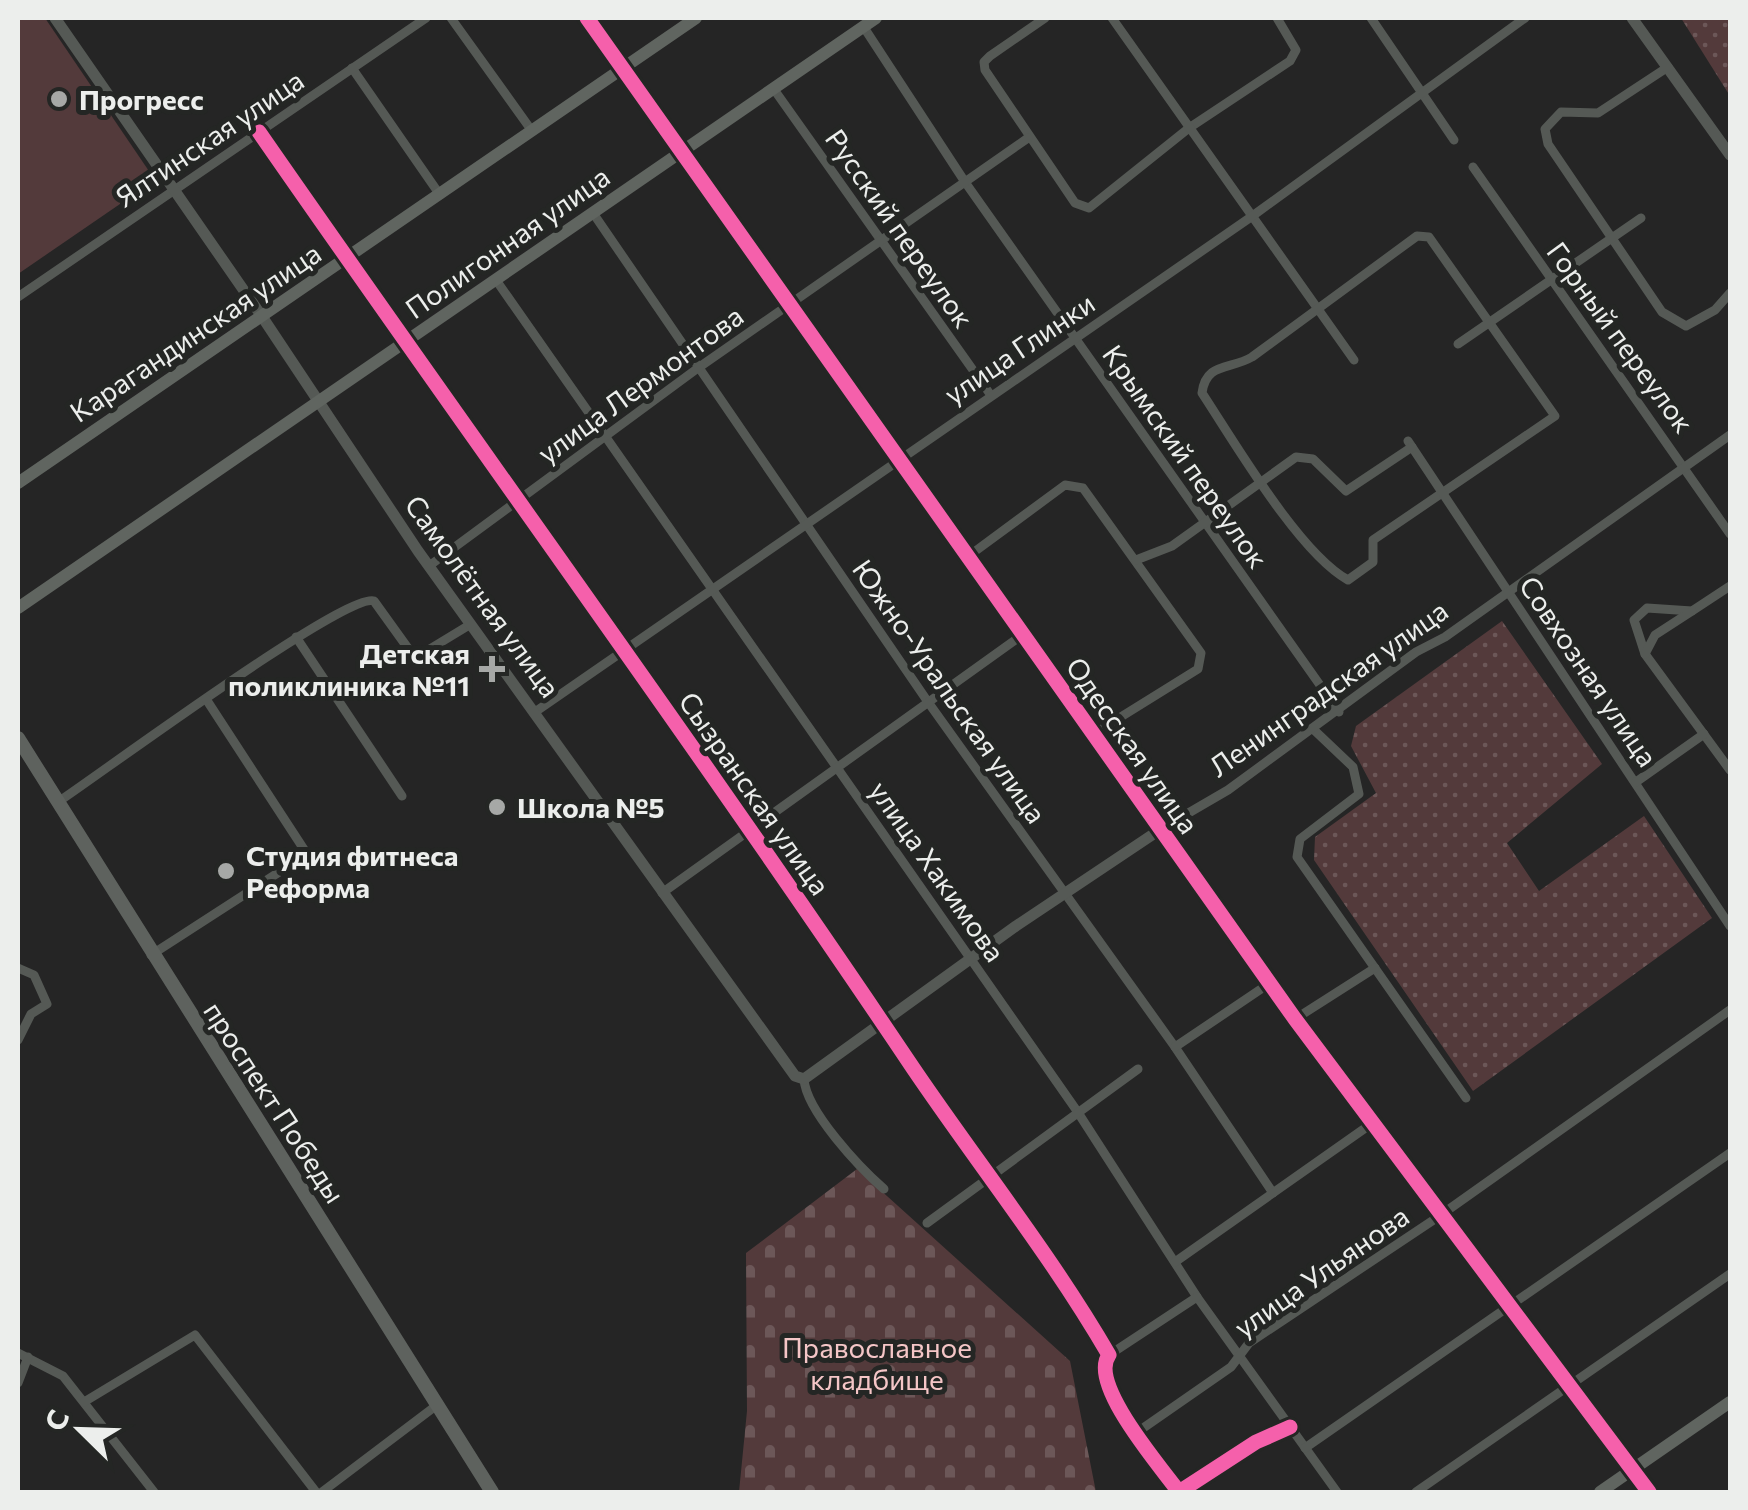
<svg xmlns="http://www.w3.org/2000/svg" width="1748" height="1510" viewBox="0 0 1748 1510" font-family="Commissioner,sans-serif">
<defs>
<pattern id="cemetery-stones" width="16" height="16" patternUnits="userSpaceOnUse" patternTransform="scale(2.5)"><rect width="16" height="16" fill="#533a3b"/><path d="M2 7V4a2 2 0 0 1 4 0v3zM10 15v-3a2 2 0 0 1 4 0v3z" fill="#6c5758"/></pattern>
<pattern id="park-dots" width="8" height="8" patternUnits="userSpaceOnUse" patternTransform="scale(2.5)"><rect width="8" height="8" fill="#533a3b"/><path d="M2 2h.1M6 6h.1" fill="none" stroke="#6c5758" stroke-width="1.8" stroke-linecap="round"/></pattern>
</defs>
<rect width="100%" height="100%" fill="#252525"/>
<polygon fill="#533a3b" points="18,18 45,18 155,180 18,274"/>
<polygon fill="url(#cemetery-stones)" points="857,1169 1070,1361 1096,1492 739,1492 747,1411 746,1253"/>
<g fill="url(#park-dots)">
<polygon points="1681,18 1730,18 1730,96"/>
<polygon points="1502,621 1602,764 1507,843 1539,891 1644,816 1712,918 1473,1091 1314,860 1315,837 1376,793 1351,746 1356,726"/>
</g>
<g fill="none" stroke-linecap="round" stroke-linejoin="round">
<g stroke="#555955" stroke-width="9">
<polyline points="451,18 532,131"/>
<polyline points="1045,18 990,56 984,62 985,70 1075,203 1089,208 1189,128 1290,61 1296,50 1277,18"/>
<polyline points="1112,18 1354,360"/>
<polyline points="1371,18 1454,140"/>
<polyline points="863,26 965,182 1339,712"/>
<polyline points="1668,67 1598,113 1561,112 1545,129 1548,144 1662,312 1686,326 1715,310 1730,293"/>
<polyline points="352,68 440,195"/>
<polyline points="773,88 990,394"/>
<path d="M259 132C476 445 701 752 913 1068 978 1164 1051 1255 1109 1355 1088 1383 1160 1466 1179 1492L1256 1442 1290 1427"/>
<polyline points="1473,167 1730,534"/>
<polyline points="593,213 928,702 1175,1047 1273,1193"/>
<path d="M1417 236 1429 237 1555 416 1373 540V562L1348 580C1299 553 1235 443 1202 393 1206 362 1230 370 1252 357Z"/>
<polyline points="496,280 1077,1111 1197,1297 1337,1492"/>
<polyline points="18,297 426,18"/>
<polyline points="1458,344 1641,218"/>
<polyline points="1408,441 1730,926"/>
<polyline points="970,555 1065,485 1083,488 1201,653 1198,669 1095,733"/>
<polyline points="1136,560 1172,546 1296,457 1313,459 1346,491 1412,447"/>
<polyline points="429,566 698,368 1028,138"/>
<polyline points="1730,586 1692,611 1647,608 1634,620 1645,654 1730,770"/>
<polyline points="296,637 402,796"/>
<polyline points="1645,654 1655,635 1692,611"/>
<polyline points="535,712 1251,217 1525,18"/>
<polyline points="1313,729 1353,767 1359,794 1300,839 1297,857 1466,1098"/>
<polyline points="1636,782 1704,734"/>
<path d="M58 802C99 775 347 591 374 601L415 658 471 624"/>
<polyline points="1161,829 1228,790 1416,652 1445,637 1730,435"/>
<polyline points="662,893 1025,633"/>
<polyline points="151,955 307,854 206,699"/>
<polyline points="18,968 34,975 47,1004 31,1014 18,1040"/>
<polyline points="1295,1019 1375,968"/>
<polyline points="1175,1047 1270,983"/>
<path d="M804 1079C806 1111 860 1168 884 1189"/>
<polyline points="927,1223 1138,1069"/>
<polyline points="1175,1262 1371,1124"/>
<polyline points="18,1353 63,1376 154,1492"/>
<polyline points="1109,1355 1197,1297"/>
<polyline points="18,1383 28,1357"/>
<polyline points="84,1402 195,1335 316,1492"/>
<polyline points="1136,1433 1231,1367 1249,1343 1438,1217 1730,1010"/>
<polyline points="1305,1448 1730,1153"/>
<polyline points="322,1492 437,1405"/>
<polyline points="1416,1492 1730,1274"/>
</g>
<g stroke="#555955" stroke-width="11">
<polyline points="55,18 263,318 418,551 795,1076 804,1079 1016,926 1161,829"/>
<polyline points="587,18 1295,1019 1649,1492"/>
<polyline points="1632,18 1730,155"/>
</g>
<g stroke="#606560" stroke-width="12">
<polyline points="18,483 696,18"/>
<polyline points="18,608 876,18"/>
<polyline points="1600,1492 1730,1402"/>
</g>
<polyline stroke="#5e625e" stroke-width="14" points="18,738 492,1492"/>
<defs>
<g id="cycleway">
<polyline points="587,18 1295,1019 1649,1492"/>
<path d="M259 132C476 445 701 752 913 1068 978 1164 1051 1255 1109 1355 1088 1383 1160 1466 1179 1492L1256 1442 1290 1427"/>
</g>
</defs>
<use href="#cycleway" stroke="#242624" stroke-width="21"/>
<use href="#cycleway" stroke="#f560ab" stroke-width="15"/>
</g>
<g fill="#a6a8a6" stroke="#242624" stroke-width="4">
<circle cx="59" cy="99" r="10"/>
<path d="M487 654h10v10h10v10h-10v10h-10v-10h-10v-10h10z"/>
<circle cx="497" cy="807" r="10"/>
<circle cx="226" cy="871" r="10"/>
</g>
<g text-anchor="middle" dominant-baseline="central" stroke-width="10" stroke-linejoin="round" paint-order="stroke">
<g font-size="28" font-weight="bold" fill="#eceeec" stroke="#242624" text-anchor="start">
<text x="79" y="99">Прогресс</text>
<text x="470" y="653" text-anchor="end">Детская<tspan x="470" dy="32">поликлиника №11</tspan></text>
<text x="517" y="807">Школа №5</text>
<text x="246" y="855">Студия фитнеса<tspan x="246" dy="32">Реформа</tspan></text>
</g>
<g font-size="28" fill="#eceeec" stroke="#242624">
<text transform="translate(209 138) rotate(-34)">Ялтинская улица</text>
<text transform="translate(900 228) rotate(55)">Русский переулок</text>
<text transform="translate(507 242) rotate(-35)">Полигонная улица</text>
<text transform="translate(195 332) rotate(-34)">Карагандинская улица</text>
<text transform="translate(1621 337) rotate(54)">Горный переулок</text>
<text transform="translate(1019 348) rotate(-34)">улица Глинки</text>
<text transform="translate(640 384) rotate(-36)">улица Лермонтова</text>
<text transform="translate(1186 456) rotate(55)">Крымский переулок</text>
<text transform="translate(483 596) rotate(54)">Самолётная улица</text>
<text transform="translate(1589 671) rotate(56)">Совхозная улица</text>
<text transform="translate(1328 688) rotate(-35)">Ленинградская улица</text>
<text transform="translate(950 691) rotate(55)">Южно-Уральская улица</text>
<text transform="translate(1133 745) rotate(55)">Одесская улица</text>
<text transform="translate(755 793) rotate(55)">Сызранская улица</text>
<text transform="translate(938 871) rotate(55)">улица Хакимова</text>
<text transform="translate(275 1102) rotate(57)">проспект Победы</text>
<text transform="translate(1321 1271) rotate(-35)">улица Ульянова</text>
</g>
<g font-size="28" fill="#f5c6c7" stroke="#242624">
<text x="877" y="1347">Православное<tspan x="877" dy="32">кладбище</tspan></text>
</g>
</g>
<rect width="1748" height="1510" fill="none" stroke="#eceeec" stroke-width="40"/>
<g transform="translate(80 1430) rotate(293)" stroke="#242624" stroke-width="8" paint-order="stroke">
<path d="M0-8L18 38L0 25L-18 38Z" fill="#eceeec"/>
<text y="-15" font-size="28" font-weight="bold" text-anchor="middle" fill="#eceeec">С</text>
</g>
</svg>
